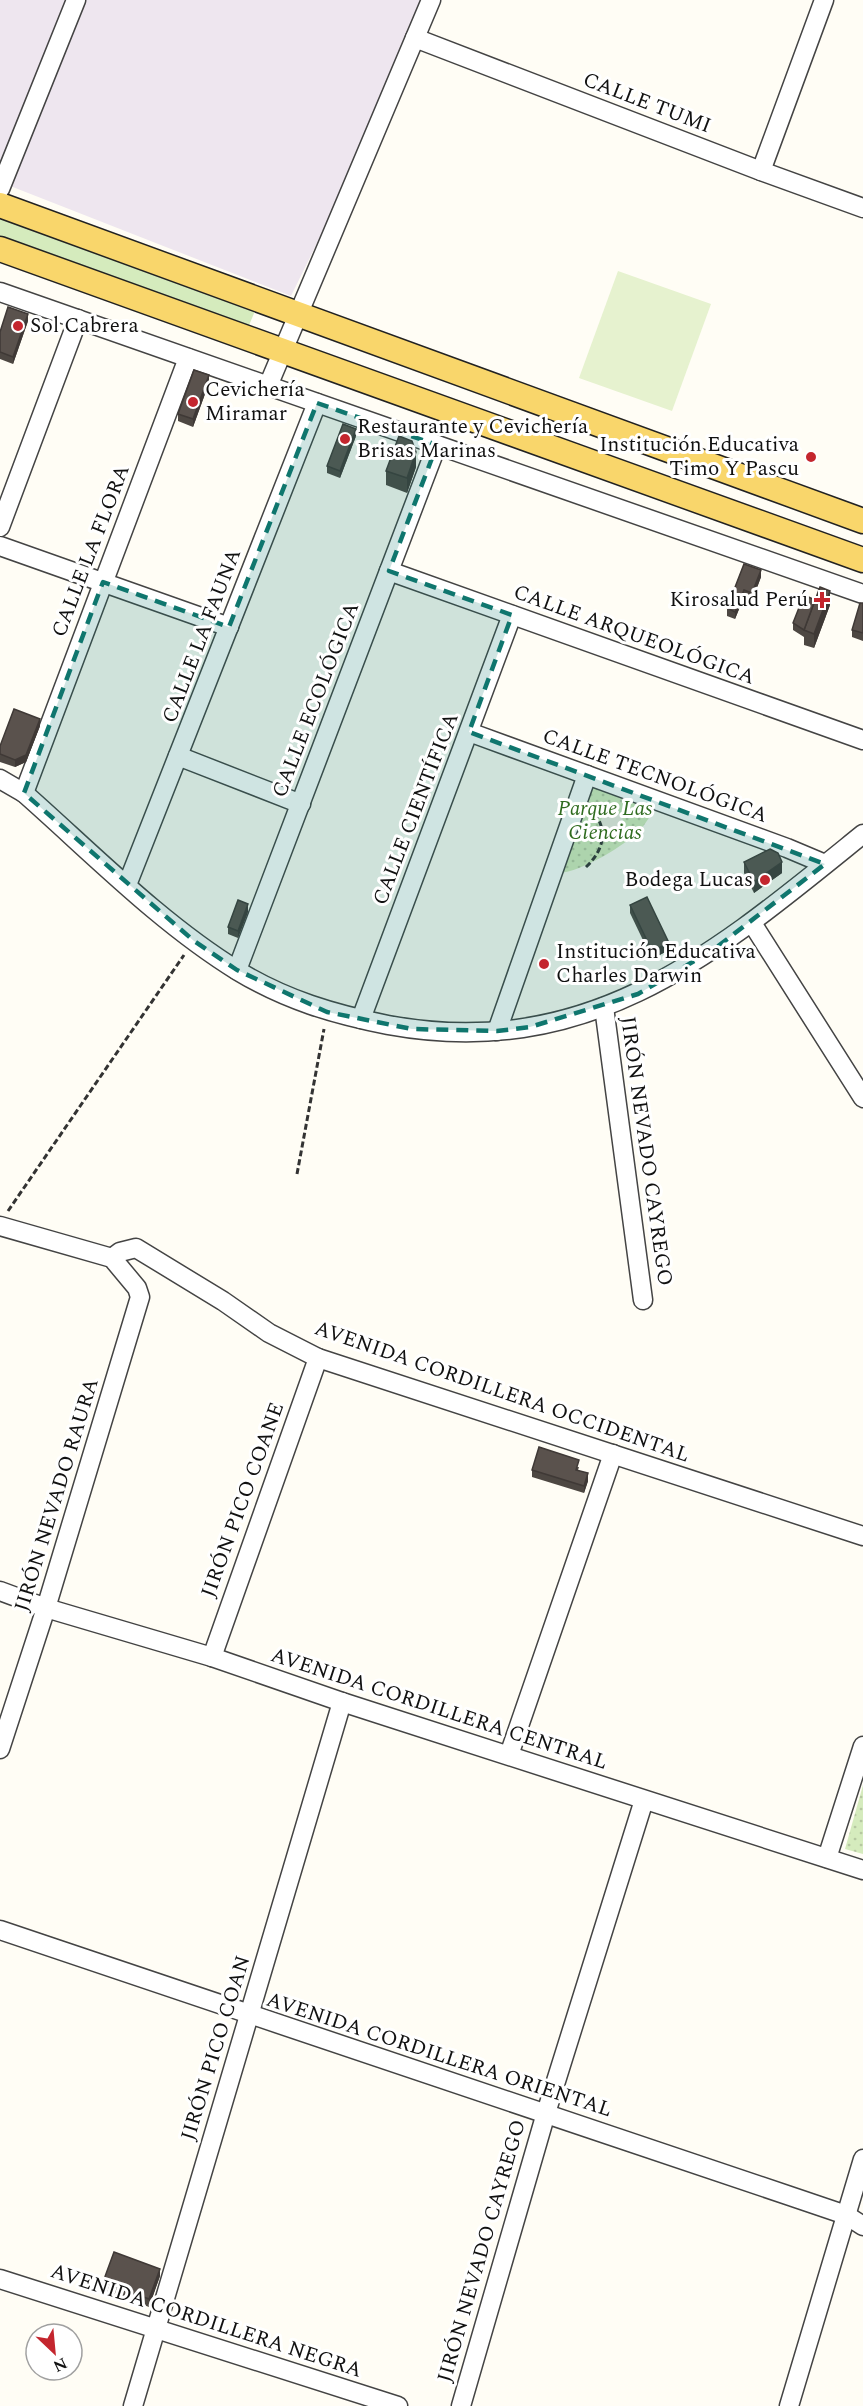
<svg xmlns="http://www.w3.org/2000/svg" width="863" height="2406" viewBox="0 0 863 2406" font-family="Spectral,serif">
<defs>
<pattern id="park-dots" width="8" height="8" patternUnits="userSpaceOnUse" patternTransform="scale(1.5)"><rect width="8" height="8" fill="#d5ebbd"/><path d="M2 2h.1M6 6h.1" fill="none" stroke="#b6c8a1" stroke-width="1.8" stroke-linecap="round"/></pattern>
</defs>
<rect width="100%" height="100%" fill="#fffdf5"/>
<polygon fill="#eee6ef" points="0,0 424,0 319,239 291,296 0,182"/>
<polygon fill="#d5ebbd" points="0,218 255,311 247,330 0,241"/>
<g fill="url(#park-dots)">
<path d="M593 786 654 809C650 816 646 823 641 829 626 845 581 872 559 873L584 793Z"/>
<polygon points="863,1785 863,1854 845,1849"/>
</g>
<polygon fill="#e6f2cf" points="618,271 711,304 672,411 579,378"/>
<circle fill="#f1ede2" cx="612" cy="822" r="11"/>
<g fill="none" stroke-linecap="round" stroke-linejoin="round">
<defs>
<g id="minor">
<polyline points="415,38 761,171 863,208"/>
<polyline points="761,171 824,0"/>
<polyline points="0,189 76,0"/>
<polyline points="0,292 863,594"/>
<polyline points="268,386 431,0"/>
<polyline points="0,527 78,319"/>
<polyline points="0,546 229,627"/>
<polyline points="389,571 863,740"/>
<polyline points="469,732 787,848 825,864"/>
<polyline points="178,756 301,804"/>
<path d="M0 779 24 793C92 853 160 923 238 971 286 1000 333 1014 388 1025 591 1062 717 952 863 834"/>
<polyline points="24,793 188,358"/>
<polyline points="127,885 317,403"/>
<polyline points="752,923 863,1098"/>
<polyline points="237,970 437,445"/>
<polyline points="604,1007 643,1300"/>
<polyline points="361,1019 512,615"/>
<polyline points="497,1031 587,775"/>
<polyline points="0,1226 112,1258 137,1288 140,1297 46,1608 0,1749"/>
<polyline points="112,1258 120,1252 136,1248 223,1301 269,1333 318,1358 863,1536"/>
<polyline points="0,1591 46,1608 212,1657 342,1702 863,1870"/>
<polyline points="212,1657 318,1358"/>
<polyline points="509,1755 613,1454"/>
<polyline points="827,1858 863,1746"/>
<polyline points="0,1930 787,2195 846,2215 863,2226"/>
<polyline points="0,2279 398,2406"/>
<polyline points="133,2406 342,1702"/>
<polyline points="461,2406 546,2113 644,1800"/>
<polyline points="789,2406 863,2159"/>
</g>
<g id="major">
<polyline points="0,205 863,521"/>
<polyline points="0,249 863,560"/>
</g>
</defs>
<use href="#minor" stroke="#444" stroke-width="21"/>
<use href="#major" stroke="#222" stroke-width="27"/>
<g stroke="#333" stroke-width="3" stroke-dasharray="6 3" stroke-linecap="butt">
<path d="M586 867C603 851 609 831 593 811"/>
<polyline points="297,1174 324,1029"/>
<polyline points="8,1211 184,955"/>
</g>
<use href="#minor" stroke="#fff" stroke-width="18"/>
<use href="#major" stroke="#f9d66b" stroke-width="24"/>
</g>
<g fill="#4d4742">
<polygon points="28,321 13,364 0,359 0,332"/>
<polygon points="209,383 193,427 178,421 178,414"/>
<polygon points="356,436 340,478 327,473 327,466"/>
<polygon points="416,467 407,493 386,485 386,471"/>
<polygon points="744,564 761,577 752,601 744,597 735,619 727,616 727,608"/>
<polygon points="863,603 863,641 852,637 852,630"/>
<polygon points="830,605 814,648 804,645 804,637 793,630 793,623"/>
<polygon points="40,726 26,762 15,767 0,762 0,746"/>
<polygon points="744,862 782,873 754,893 744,873"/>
<polygon points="630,905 669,950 652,959 630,913"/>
<polygon points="248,912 238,938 228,934 228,927"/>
<polygon points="579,1467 578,1470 588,1481 584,1493 532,1477 532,1470"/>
<polygon points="160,2276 149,2307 103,2290 103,2282"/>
</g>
<g fill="#3f3936">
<polygon points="28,314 28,321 13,364 13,357"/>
<polygon points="209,375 209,383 193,427 193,419"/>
<polygon points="356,429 356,436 340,478 340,471"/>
<polygon points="416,452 416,467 407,493 407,478"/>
<polygon points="761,570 761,577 752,601 752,593"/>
<polygon points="744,590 744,597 735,619 735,612"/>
<polygon points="830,591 830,605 814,648 814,634"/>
<polygon points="40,719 40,726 26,762 15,767 15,760"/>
<polygon points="782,862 782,873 754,893 754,882"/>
<polygon points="248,904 248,912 238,938 238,931"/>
<polygon points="669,943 669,950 652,959 652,951"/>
<polygon points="588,1473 588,1481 584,1493 584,1486"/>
<polygon points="160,2269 160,2276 149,2307 149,2299"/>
</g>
<g fill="#5a524d" stroke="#3f3936" stroke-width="1.5">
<polygon points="8,307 28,314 13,357 0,352 0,332"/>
<polygon points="194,370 209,375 193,419 178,414"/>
<polygon points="343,424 356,429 340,471 327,466"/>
<polygon points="399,436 412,441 416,452 407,478 386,471"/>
<polygon points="744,564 761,570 752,593 744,590 735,612 727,608"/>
<polygon points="820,587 830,591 814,634 804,630"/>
<polygon points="804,595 815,600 804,630 793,623"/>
<polygon points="860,603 863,603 863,633 852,630"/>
<polygon points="14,709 40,719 26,755 15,760 0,754 0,746"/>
<polygon points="770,849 778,853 782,862 754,882 744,862"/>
<polygon points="647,897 669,943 652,951 630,905"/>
<polygon points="238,900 248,904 238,931 228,927"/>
<polygon points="539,1447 579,1460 576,1470 588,1473 584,1486 532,1470"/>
<polygon points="114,2252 160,2269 149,2299 103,2282"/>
</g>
<path fill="#0f766e" fill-opacity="0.2" stroke="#0f766e" stroke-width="4.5" stroke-dasharray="12 8" stroke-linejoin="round" d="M317 403 437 445 389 571 512 615 469 732 825 864 713 950 638 994 530 1027 497 1031 412 1029 327 1012 237 970 194 941 24 793 103 582 229 627Z"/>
<g fill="#c4262e" stroke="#fff" stroke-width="2">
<circle cx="18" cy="326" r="6"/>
<circle cx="193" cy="402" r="6"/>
<circle cx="345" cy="439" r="6"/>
<circle cx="811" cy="457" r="6"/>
<path d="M819 591h6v6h6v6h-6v6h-6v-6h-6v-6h6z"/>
<circle cx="765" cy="880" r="6"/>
<circle cx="544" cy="964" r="6"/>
</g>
<g text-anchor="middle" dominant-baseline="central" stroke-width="6" stroke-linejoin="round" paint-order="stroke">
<g font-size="21" fill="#111" stroke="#fff">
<text transform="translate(647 103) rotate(21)">CALLE TUMI</text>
<text transform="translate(91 551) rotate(-69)">CALLE LA FLORA</text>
<text transform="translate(634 635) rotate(20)">CALLE ARQUEOLÓGICA</text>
<text transform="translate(202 636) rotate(-69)">CALLE LA FAUNA</text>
<text transform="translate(316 700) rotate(-69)">CALLE ECOLÓGICA</text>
<text transform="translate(655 776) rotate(20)">CALLE TECNOLÓGICA</text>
<text transform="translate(416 809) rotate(-69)">CALLE CIENTÍFICA</text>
<text transform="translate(646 1151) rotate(82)">JIRÓN NEVADO CAYREGO</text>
<text transform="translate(502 1392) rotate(19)">AVENIDA CORDILLERA OCCIDENTAL</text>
<text transform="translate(57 1495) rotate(-73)">JIRÓN NEVADO RAURA</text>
<text transform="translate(243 1500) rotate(-70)">JIRÓN PICO COANE</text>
<text transform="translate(439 1709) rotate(18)">AVENIDA CORDILLERA CENTRAL</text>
<text transform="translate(216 2048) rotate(-73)">JIRÓN PICO COAN</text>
<text transform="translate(439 2055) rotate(18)">AVENIDA CORDILLERA ORIENTAL</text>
<text transform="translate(482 2251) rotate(-74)">JIRÓN NEVADO CAYREGO</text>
<text transform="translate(206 2321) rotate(18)">AVENIDA CORDILLERA NEGRA</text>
</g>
<g font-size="21" fill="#111" stroke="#fff" text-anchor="start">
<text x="30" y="326">Sol Cabrera</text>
<text x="205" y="390">Cevichería<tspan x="205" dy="24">Miramar</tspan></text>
<text x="357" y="427">Restaurante y Cevichería<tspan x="357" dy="24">Brisas Marinas</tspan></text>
<text x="799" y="445" text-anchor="end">Institución Educativa<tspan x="799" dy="24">Timo Y Pascu</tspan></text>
<text x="808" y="600" text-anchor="end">Kirosalud Perú</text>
<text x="753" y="880" text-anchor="end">Bodega Lucas</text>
<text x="556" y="952">Institución Educativa<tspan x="556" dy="24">Charles Darwin</tspan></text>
</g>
<g font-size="21" font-style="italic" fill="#2f6b1f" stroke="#fff">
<text x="605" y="809">Parque Las<tspan x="605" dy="24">Ciencias</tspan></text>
</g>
</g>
<g transform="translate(54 2352) rotate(154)"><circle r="28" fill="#ffffff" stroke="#a0a0a0" stroke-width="1.5"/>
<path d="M0-4.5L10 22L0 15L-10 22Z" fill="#c4262e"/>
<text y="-9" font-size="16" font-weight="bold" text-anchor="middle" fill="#111111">N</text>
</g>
</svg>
